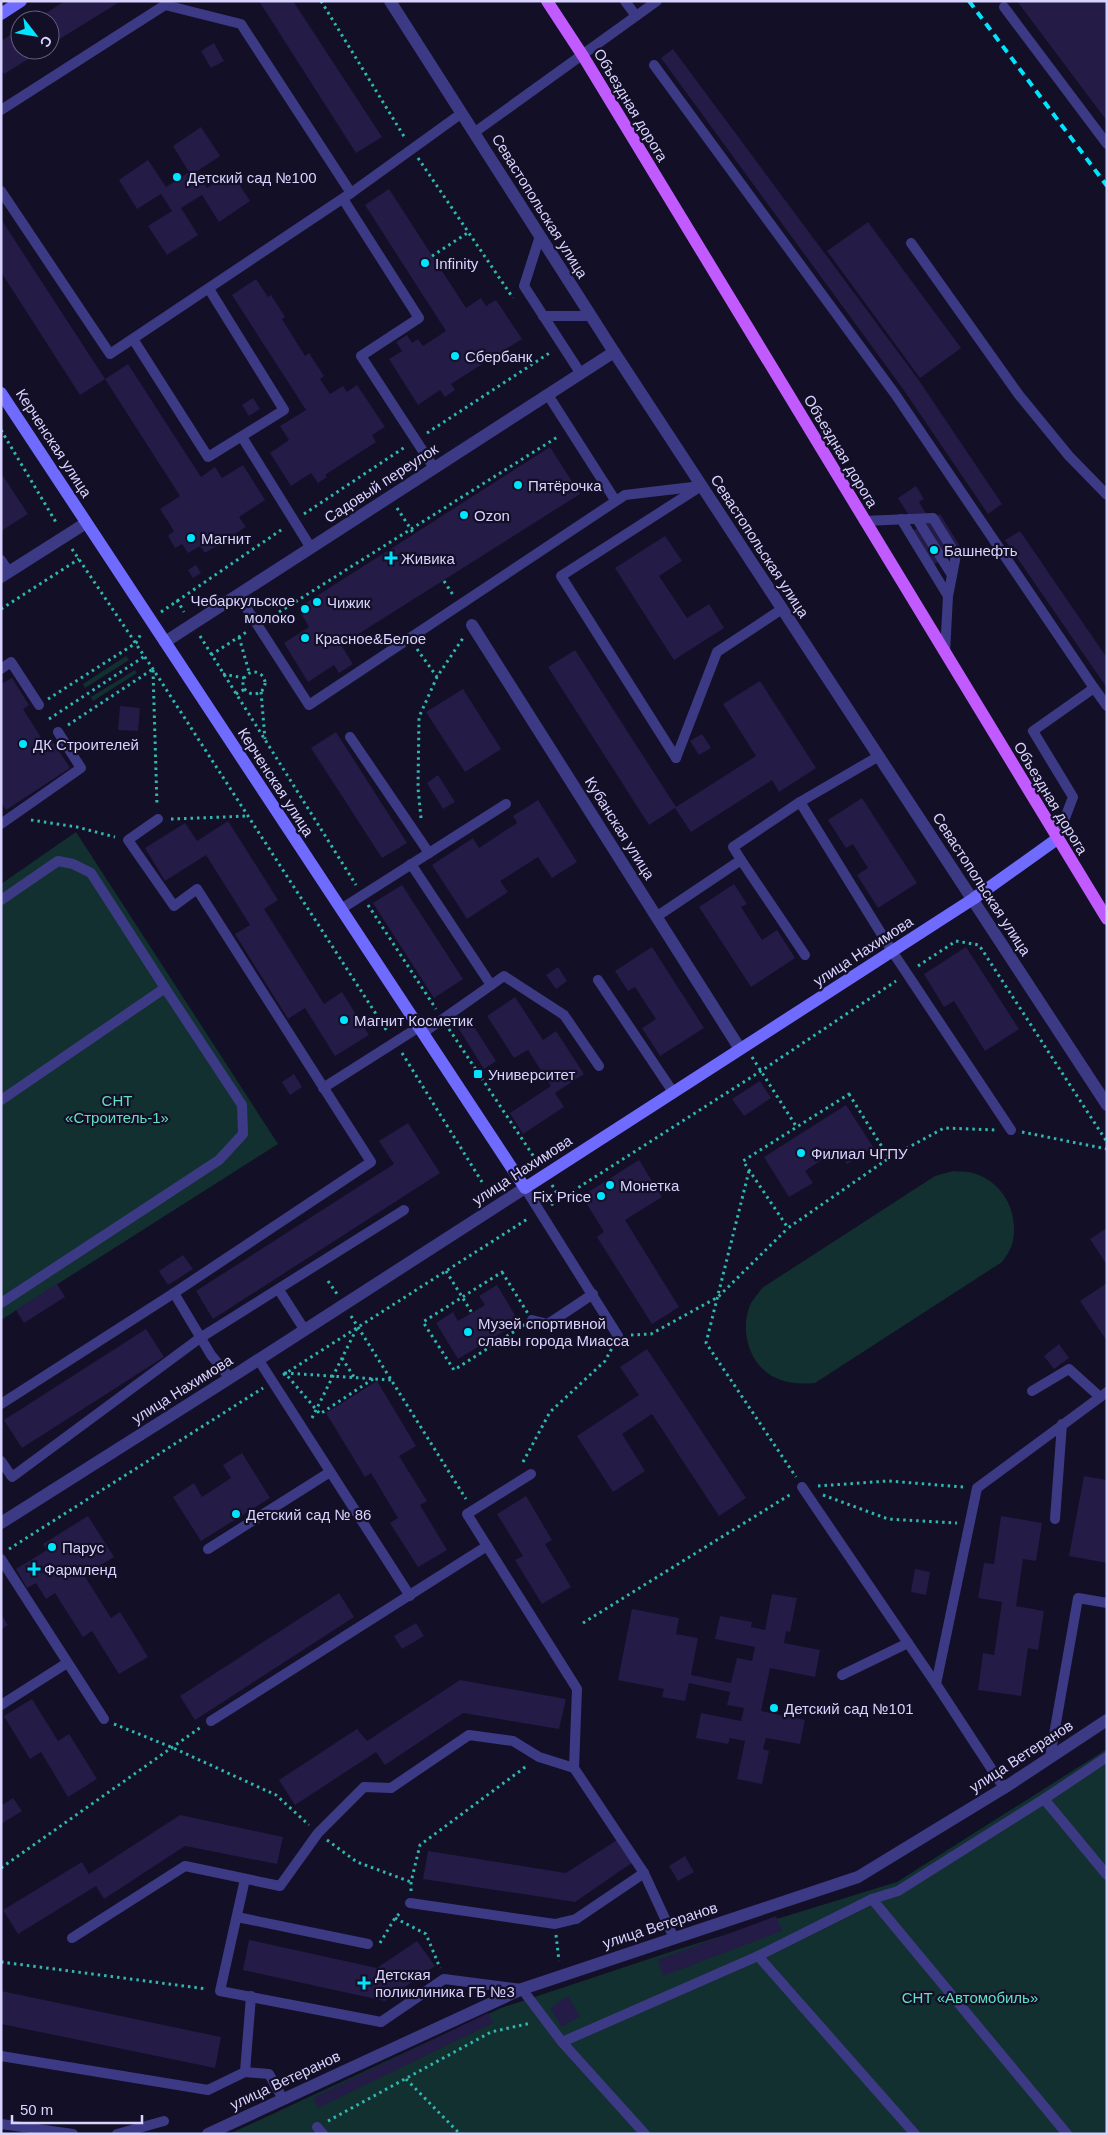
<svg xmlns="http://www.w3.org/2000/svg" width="1108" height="2135" viewBox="0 0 1108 2135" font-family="Helvetica,sans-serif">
<rect width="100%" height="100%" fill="#130f26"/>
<g fill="#12302f">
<polygon points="126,656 129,660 85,688 83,684"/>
<polygon points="135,670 137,673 93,701 91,697"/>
<polygon points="76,832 278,1144 1,1320 1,884"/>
<path d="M953 1171C960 1172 967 1171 973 1173 1004 1182 1020 1214 1012 1245 1010 1251 1006 1256 1002 1262L815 1383C803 1384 792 1384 781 1380 750 1370 738 1331 751 1303 754 1298 759 1293 762 1288L935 1176Z"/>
<polygon points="1107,1749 1107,2134 229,2134 501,2008 679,1949 897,1882"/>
</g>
<g fill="#241b47">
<polygon points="65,1 121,1 50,45 50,20 35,20"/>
<polygon points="259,1 293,1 382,137 356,153"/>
<polygon points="1017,1 1107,1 1107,121"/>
<polygon points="20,29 20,50 43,50 4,74 1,70 1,41"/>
<polygon points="214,43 224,61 211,68 201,51"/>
<polygon points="673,49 918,379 1002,504 988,514 903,389 661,58"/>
<polygon points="201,127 220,156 196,172 207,188 231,172 250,201 219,222 202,195 181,208 198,235 167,255 148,226 172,211 161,194 137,209 119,180 148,160 166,187 189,172 173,146"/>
<polygon points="389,189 466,308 481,298 486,306 496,300 522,339 451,384 455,390 445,397 440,390 418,405 389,359 402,351 396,342 407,335 412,343 418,339 423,346 446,331 365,205"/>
<polygon points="1,219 105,379 128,364 201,477 215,467 222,478 243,465 265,500 239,517 246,527 205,553 200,546 188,553 182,544 175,548 168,536 174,531 160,509 180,496 105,379 80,395 1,272"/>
<polygon points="868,222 961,348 920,378 827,251"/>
<polygon points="256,279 268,297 271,295 285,317 282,319 305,356 309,353 324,376 320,379 330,394 343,386 347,392 357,385 385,427 372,435 376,442 325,475 327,477 318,483 311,473 291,486 270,453 289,440 280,426 306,410 232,295"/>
<polygon points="253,398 260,409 249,416 242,405"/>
<polygon points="550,447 580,494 341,645 353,664 339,673 334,665 308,682 284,643 309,627 298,608"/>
<polygon points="1,473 28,514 1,531"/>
<polygon points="916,486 924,499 919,502 930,520 940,514 961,548 928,568 907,535 917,528 898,498"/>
<polygon points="1020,531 1107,658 1107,688 1005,540"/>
<polygon points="665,536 682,561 659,576 687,618 709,604 724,628 674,660 615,568"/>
<polygon points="196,565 201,573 193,578 188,570"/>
<polygon points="575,650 676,807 756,756 723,704 760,681 816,768 779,792 772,780 691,832 675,808 649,825 548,667"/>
<polygon points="12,678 29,705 23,709 47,747 53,742 70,768 6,810 1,803 1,684"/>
<polygon points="463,689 501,749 465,772 426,712"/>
<polygon points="120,706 140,708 138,731 118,730"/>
<polygon points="336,732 407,843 382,858 311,748"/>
<polygon points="702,734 711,748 699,755 690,741"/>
<polygon points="438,775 455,802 443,809 427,783"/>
<polygon points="862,798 917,883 878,908 857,875 868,868 853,844 846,848 828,820"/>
<polygon points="538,800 577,862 552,878 538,857 500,881 508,892 467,919 432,865 473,838 479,848 517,823 513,816"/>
<polygon points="228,821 278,900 264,909 324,1004 342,992 369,1035 335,1056 305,1008 288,1019 235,934 250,925 206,855 165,881 145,848 185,823 197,841"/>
<polygon points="734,884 747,904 741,907 762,940 777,930 795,958 751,987 699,907"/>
<polygon points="402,885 463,979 434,998 373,903"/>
<polygon points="652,947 704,1028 660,1056 642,1028 656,1019 635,987 628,991 615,971"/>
<polygon points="966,947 1019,1029 985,1051 954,1001 944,1007 924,974"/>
<polygon points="558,967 567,981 556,989 546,975"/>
<polygon points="515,997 543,1040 556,1031 584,1074 555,1093 564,1107 523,1134 510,1113 551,1086 528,1050 514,1058 487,1016"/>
<polygon points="469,1019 496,1061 484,1069 457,1026"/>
<polygon points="294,1074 302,1087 290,1095 282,1082"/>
<polygon points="760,1081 771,1098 744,1116 732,1099"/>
<polygon points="846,1105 873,1147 847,1164 838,1149 805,1171 813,1183 789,1197 764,1157"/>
<polygon points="408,1123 440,1173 213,1319 196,1291 394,1164 379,1141"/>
<polygon points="639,1160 662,1197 625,1220 679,1307 652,1324 597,1237 604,1232 582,1196"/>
<polygon points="1107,1228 1107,1265 1090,1239"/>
<polygon points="183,1255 193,1269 168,1285 159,1271"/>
<polygon points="1107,1283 1107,1341 1080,1301"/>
<polygon points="57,1284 65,1297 24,1323 16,1310"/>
<polygon points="497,1285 519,1322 458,1359 436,1323 453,1312 458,1321 485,1305 479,1296"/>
<polygon points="146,1329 164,1357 22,1448 4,1420"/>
<polygon points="1059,1344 1069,1358 1054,1369 1044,1356"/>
<polygon points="647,1349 746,1498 719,1516 652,1414 622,1434 645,1471 613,1492 577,1436 639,1395 620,1367"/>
<polygon points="377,1381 416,1446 399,1456 427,1501 420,1505 447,1550 418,1567 390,1523 398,1518 371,1473 365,1477 326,1413"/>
<polygon points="242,1453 270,1498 201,1541 173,1497 194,1483 202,1497 231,1478 223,1465"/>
<polygon points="1084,1476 1107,1480 1107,1563 1069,1556"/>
<polygon points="526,1496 552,1540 545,1544 571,1587 542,1604 515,1560 523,1556 497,1514"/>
<polygon points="88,1516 114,1557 84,1575 111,1618 120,1612 148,1657 119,1674 92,1631 83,1637 55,1593 46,1599 36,1583 27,1588 16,1569 47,1550 43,1544"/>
<polygon points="1001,1516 1042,1523 1036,1561 1023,1559 1016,1606 1044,1611 1038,1650 1028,1648 1021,1696 978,1690 983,1653 994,1655 1002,1602 978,1598 984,1563 994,1564"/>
<polygon points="915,1569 930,1572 926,1595 911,1592"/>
<polygon points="339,1593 354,1617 195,1720 180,1696"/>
<polygon points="772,1594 797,1598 790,1632 786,1631 784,1643 820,1650 815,1677 770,1668 761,1711 805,1720 800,1744 766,1738 763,1749 769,1751 762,1784 737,1779 745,1741 730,1738 728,1744 696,1738 701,1713 741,1721 744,1708 727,1705 730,1692 689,1683 685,1701 662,1697 664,1689 618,1680 632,1609 679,1618 676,1634 698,1638 691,1675 731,1683 737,1658 752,1661 755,1647 715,1639 720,1616 752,1622 751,1627 765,1630"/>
<polygon points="1,1614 8,1625 1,1629"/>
<polygon points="416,1623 424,1636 402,1649 394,1636"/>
<polygon points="460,1680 566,1699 559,1729 463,1713 385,1765 376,1752 295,1805 279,1780 357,1729 367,1741"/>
<polygon points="32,1699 58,1741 69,1734 97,1779 68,1797 41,1752 30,1759 4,1716"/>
<polygon points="13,1798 22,1811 1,1824 1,1806"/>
<polygon points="180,1815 283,1837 277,1864 185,1846 104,1899 96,1886 18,1934 3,1910 82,1862 89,1874"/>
<polygon points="617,1840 633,1862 575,1902 423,1879 428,1851 566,1873"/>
<polygon points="685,1856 694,1872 678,1881 669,1866"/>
<polygon points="776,1916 782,1931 663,1976 658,1960"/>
<polygon points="249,1940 377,1968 417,1941 435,1966 385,2001 243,1970"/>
<polygon points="1,1991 221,2037 215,2068 1,2024"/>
<polygon points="568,1996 580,2016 562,2027 550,2008"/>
<polygon points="488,2013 493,2023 318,2108 313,2098"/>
</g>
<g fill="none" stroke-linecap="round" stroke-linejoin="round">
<g stroke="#2fb8b0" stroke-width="3" stroke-dasharray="2.5 4" stroke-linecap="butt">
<polyline points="321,1 405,138"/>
<polyline points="418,158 513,298"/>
<polyline points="432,256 469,232"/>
<polyline points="1,430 57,524"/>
<polyline points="427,433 551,352"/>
<polyline points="397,508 414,534"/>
<polyline points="304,514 405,447"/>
<polyline points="72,549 153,669 387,1031"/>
<polyline points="444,581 453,595"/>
<polyline points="177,600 184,612"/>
<polyline points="1,609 79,559"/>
<polyline points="161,612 284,528"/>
<polyline points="268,619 559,436"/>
<polyline points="200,636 356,885"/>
<polyline points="239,637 249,672"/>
<polyline points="417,649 437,677"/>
<polyline points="211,655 248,631"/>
<polyline points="153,670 157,806"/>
<circle cx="254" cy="683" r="11"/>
<polyline points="223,674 244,678"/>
<polyline points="261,692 265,739"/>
<polyline points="236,694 245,689"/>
<polyline points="48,699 136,643 142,632"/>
<polyline points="49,719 145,656"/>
<polyline points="68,725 153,669"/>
<polyline points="421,818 418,788 419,717 437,677 463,638"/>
<polyline points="171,819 248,816"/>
<polyline points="31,820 77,827 115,837"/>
<polyline points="368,905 436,1009"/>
<polyline points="918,966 956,941 979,945 1107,1142"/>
<polyline points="449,1029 538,1163"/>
<polyline points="402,1053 482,1182"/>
<polyline points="752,1057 796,1126"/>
<polygon points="849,1094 889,1158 788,1228 743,1161"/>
<polyline points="1022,1132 1107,1149"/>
<polyline points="889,1158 944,1128 996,1130"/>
<polyline points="749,1171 706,1343 796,1477"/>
<polyline points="552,1185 561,1200"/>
<polyline points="551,1205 761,1071 896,981"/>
<polyline points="446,1271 472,1313"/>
<polygon points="502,1272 532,1320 454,1370 423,1322"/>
<polyline points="328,1281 337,1294"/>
<polyline points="351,1316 466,1499"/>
<polyline points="631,1335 651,1334 718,1297 788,1228"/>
<polyline points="342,1358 354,1377"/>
<polyline points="283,1375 529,1218"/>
<polyline points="373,1379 320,1414 285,1373 391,1380"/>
<polyline points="312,1418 357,1328"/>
<polyline points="523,1462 550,1412 605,1361 612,1348"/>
<polyline points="818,1486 888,1481 964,1487"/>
<polyline points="823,1495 888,1519 957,1523"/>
<polyline points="9,1549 263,1388"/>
<polyline points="583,1623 791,1494"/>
<polyline points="114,1724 171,1747 276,1795 309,1825"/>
<polyline points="327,1840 357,1862 411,1882"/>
<polyline points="1,1868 201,1727"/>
<polyline points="411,1891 411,1882 420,1845 528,1765"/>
<polyline points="395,1918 426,1934 440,1968"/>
<polyline points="556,1935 559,1961"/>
<polyline points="380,1943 395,1918 402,1911"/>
<polyline points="1,1962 207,1989"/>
<polyline points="406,2079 460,2134"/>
<polyline points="328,2121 491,2032 531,2023"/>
</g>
<g stroke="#3d3a85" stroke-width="10">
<polyline points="625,1 636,16"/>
<polyline points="1004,7 1107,144"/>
<polyline points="654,65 895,394 1094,688"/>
<polyline points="1,110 165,5 241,24 351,193 462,113"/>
<polyline points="475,132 657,1"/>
<polyline points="1,191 110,354 351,193"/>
<polyline points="343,199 419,318 361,356 434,468"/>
<polyline points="540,236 524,286 581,374"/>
<polyline points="911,243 1019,395 1069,456 1107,495"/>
<polyline points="543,316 591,316"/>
<polyline points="133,339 208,457 284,410 209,289"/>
<polyline points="548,395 615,500"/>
<polyline points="242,437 311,548"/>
<polyline points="901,519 948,596"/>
<polyline points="917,519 952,575"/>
<polyline points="864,521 933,518 956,555 948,596 945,653"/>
<polyline points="1,560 9,572"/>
<polyline points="238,595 309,705 625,495 701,486"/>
<polyline points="1,669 11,662 39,705"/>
<polyline points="350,737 429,853"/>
<polyline points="676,758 561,576 698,488"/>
<polyline points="676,758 717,652 782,609"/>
<polyline points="800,802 892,951 1011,1130"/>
<polyline points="1,824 81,768 58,732"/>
<polyline points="1057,839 1073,797 1033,731 1094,688 1107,706"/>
<polyline points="741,860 805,955"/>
<polyline points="411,864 491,985"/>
<polyline points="1,900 58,861 73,864 91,873 165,988"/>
<polyline points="341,909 506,804"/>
<polyline points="656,917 741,860 733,847 800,802 879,756"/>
<polyline points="598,980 673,1092"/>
<polyline points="423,1033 504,976 564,1015 599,1066"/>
<polyline points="323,1088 419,1027"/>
<polyline points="1,1100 165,988 242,1105 243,1134 219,1160 1,1303"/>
<polyline points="525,1188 618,1336"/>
<polyline points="279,1290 304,1329"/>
<polyline points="174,1293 211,1355 230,1378"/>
<polyline points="532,1320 548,1324 593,1294"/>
<polyline points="258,1359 410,1596"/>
<polyline points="1032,1391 1069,1369 1100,1397"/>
<polyline points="1,1404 174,1293 371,1162 197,889 174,906 128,840 158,819"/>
<polyline points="1,1461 12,1477 200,1338 404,1210"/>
<polyline points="802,1487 908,1643"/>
<polyline points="1055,1519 1062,1424"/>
<polyline points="487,1546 467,1514 531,1474"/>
<polyline points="208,1549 330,1472"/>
<polyline points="1,1559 104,1719"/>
<polyline points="842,1675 908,1643 936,1684"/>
<polyline points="1,1705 67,1663"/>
<polyline points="211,1721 487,1546 577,1689 574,1768 644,1873 674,1938"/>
<polyline points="1050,1757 1078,1598 1107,1603"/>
<polyline points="1004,1788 936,1684 977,1488 1107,1392"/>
<polyline points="1044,1799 1107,1875"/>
<polyline points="245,1879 220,1991 381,2022 444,1979 522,1989 562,2042 645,2134"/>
<polyline points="872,1899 1067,2134"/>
<polyline points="410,1903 555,1924 576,1919 644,1873"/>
<polyline points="237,1917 368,1944"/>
<polyline points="72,1938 185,1866 280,1886 318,1833 364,1787 391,1788 469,1735 513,1741 539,1757 574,1768"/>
<polyline points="758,1956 915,2134"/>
<polyline points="562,2042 758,1956 872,1899 898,1891 1044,1799 1107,1757"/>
<polyline points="1,2056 208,2090 245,2072 269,2074 283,2099"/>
<polyline points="245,2072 251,1996"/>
<polyline points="1,2124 73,2134"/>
<polyline points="317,2127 323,2134"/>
<polyline points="117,2134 164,2121"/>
</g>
<g stroke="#3d3a85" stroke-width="12">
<polyline points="390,1 614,352 1107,1105"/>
<polyline points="1,577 86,523"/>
<polyline points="472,625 740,1049"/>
<polyline points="165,642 614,352"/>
<polyline points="1,1523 230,1378 525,1188"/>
<polyline points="208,2134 522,1989 858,1877 1004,1788 1107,1720"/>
</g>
<g stroke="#6f6bff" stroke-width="12">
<polyline points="1,14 21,1"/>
<polyline points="1,393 525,1188 973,899 1057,839"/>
</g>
<polyline stroke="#c25bff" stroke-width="12" points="547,1 583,56 1107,919"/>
<polyline stroke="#00e5ff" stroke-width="4" stroke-dasharray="8 6" stroke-linecap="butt" points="969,1 1107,186"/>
</g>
<g fill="#00e5ff" stroke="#130f26" stroke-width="2">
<circle cx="177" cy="177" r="5"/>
<circle cx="425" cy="263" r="5"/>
<circle cx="455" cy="356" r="5"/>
<circle cx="518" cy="485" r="5"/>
<circle cx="464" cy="515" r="5"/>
<circle cx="191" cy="538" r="5"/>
<circle cx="934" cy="550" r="5"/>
<path d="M388.5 550.5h5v5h5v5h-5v5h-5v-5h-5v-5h5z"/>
<circle cx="317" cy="602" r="5"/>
<circle cx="305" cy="609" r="5"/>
<circle cx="305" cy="638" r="5"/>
<circle cx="23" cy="744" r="5"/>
<circle cx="344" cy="1020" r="5"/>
<rect x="473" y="1069" width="10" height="10" rx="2.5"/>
<circle cx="801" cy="1153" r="5"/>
<circle cx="610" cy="1185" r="5"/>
<circle cx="601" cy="1196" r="5"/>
<circle cx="468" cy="1332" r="5"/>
<circle cx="236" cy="1514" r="5"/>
<circle cx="52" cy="1547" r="5"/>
<path d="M31.5 1561.5h5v5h5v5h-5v5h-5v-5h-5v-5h5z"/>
<circle cx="774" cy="1708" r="5"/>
<path d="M361.5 1975.5h5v5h5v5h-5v5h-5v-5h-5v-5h5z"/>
</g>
<g text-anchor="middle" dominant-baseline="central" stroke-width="4.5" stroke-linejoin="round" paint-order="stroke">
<g font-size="15" fill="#d9d4ff" stroke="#130f26">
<text transform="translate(631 105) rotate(59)">Объездная дорога</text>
<text transform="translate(540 206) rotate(58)">Севастопольская улица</text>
<text transform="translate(54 443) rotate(57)">Керченская улица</text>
<text transform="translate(841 451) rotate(59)">Объездная дорога</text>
<text transform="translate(381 483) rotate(-33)">Садовый переулок</text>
<text transform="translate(760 546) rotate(57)">Севастопольская улица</text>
<text transform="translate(276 782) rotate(57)">Керченская улица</text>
<text transform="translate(1051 798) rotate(59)">Объездная дорога</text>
<text transform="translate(620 828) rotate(58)">Кубанская улица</text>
<text transform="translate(982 884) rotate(57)">Севастопольская улица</text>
<text transform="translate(863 951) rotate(-33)">улица Нахимова</text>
<text transform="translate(522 1170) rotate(-33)">улица Нахимова</text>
<text transform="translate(182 1389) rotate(-32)">улица Нахимова</text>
<text transform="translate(1021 1756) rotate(-33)">улица Ветеранов</text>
<text transform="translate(660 1925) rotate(-18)">улица Ветеранов</text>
<text transform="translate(285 2080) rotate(-25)">улица Ветеранов</text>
</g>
<g font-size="15" fill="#d9d4ff" stroke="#130f26" text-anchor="start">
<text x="187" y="177">Детский сад №100</text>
<text x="435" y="263">Infinity</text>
<text x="465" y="356">Сбербанк</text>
<text x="528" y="485">Пятёрочка</text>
<text x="474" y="515">Ozon</text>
<text x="201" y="538">Магнит</text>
<text x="944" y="550">Башнефть</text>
<text x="401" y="558">Живика</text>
<text x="295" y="600" text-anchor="end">Чебаркульское<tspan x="295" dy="17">молоко</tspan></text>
<text x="327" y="602">Чижик</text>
<text x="315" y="638">Красное&amp;Белое</text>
<text x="33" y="744">ДК Строителей</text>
<text x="354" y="1020">Магнит Косметик</text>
<text x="488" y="1074">Университет</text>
<text x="811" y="1153">Филиал ЧГПУ</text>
<text x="620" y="1185">Монетка</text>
<text x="591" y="1196" text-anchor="end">Fix Price</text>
<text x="478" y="1323">Музей спортивной<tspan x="478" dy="17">славы города Миасса</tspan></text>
<text x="246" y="1514">Детский сад № 86</text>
<text x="62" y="1547">Парус</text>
<text x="44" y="1569">Фармленд</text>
<text x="784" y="1708">Детский сад №101</text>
<text x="375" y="1974">Детская<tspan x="375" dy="17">поликлиника ГБ №3</tspan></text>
</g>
<g font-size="15" fill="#5fe0c0" stroke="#130f26">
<text x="117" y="1100">СНТ<tspan x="117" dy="17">«Строитель-1»</tspan></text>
<text x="970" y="1997">СНТ «Автомобиль»</text>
</g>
</g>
<rect width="1108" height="2135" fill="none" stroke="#d9d4ff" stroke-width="5"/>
<g transform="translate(35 35) rotate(121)"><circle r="24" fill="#130f26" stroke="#625e7d"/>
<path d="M0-4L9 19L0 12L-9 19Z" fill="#00e5ff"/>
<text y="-8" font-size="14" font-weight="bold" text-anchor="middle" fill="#d9d4ff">С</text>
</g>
<path d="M12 2115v8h130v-8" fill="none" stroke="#d9d4ff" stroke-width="2.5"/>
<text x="20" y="2115" font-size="15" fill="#d9d4ff" stroke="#130f26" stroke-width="4" paint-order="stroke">50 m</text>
</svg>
